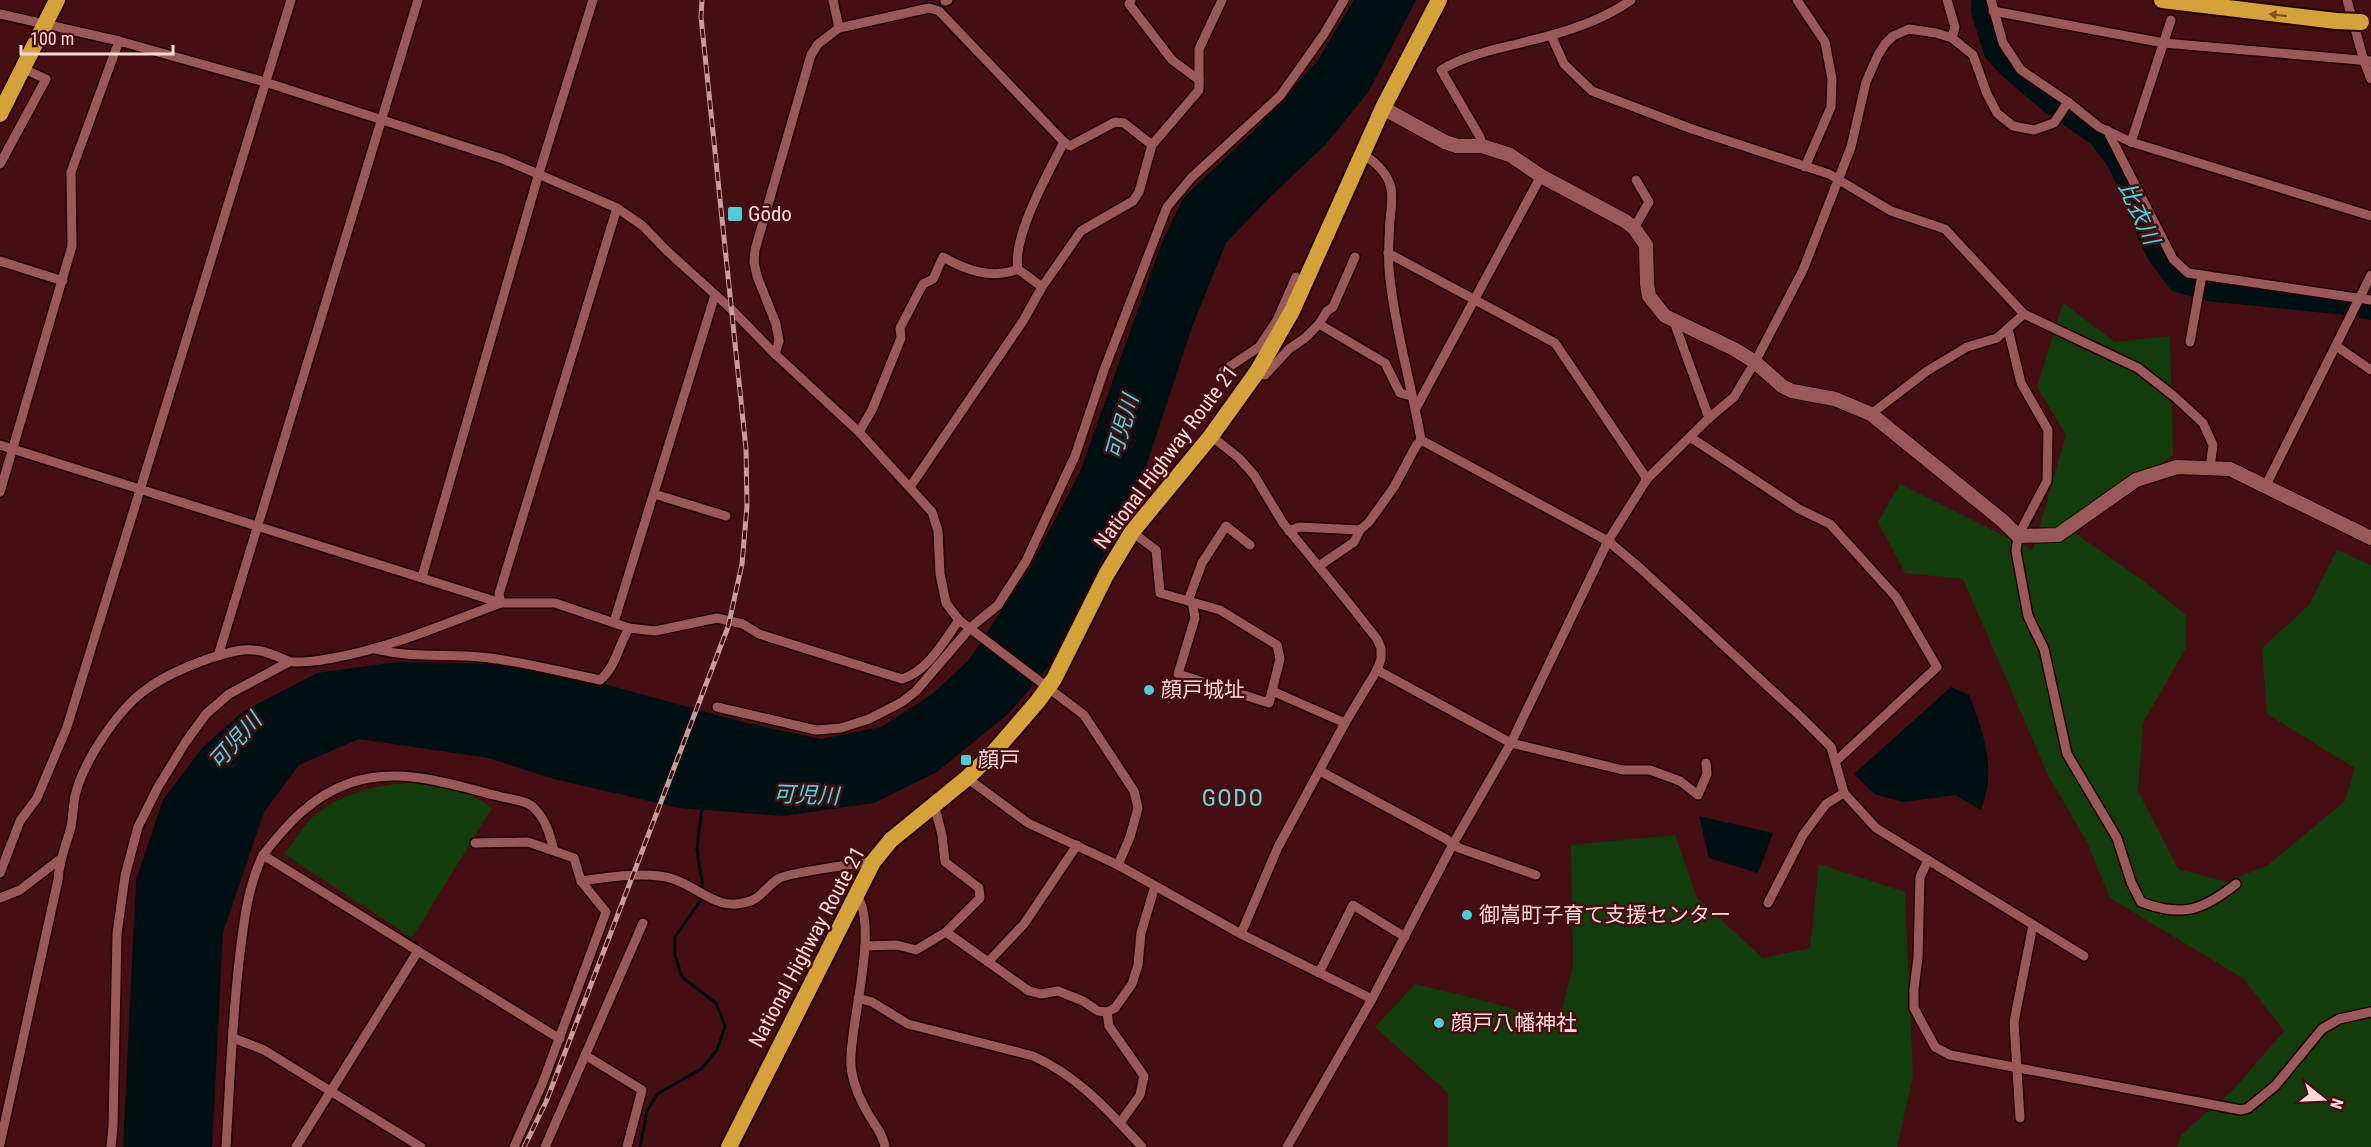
<svg xmlns="http://www.w3.org/2000/svg" width="2371" height="1147" viewBox="0 0 2371 1147" font-family="'Roboto Condensed','Noto Sans JP',sans-serif">
<rect width="100%" height="100%" fill="#450e12"/>
<g fill="#123c0b">
<polygon points="2063,303 2115,342 2170,336 2173,455 2072,531 2145,582 2186,615 2186,648 2143,723 2138,791 2178,869 2227,882 2268,865 2345,801 2355,768 2267,714 2262,648 2309,605 2337,550 2371,565 2371,1147 2177,1147 2181,1135 2235,1088 2284,1031 2244,979 2110,898 2087,842 2048,775 1963,579 1905,573 1878,522 1900,484 2033,550 2066,435 2037,387"/>
<path d="M421 782 465 791 492 808 412 938 284 854C294 842 304 824 316 814 347 790 383 784 421 782Z"/>
<polygon points="1675,835 1697,898 1763,958 1810,948 1819,864 1905,892 1913,1076 1897,1147 1448,1147 1448,1093 1375,1027 1415,984 1485,1001 1559,1022 1573,965 1571,845"/>
</g>
<g fill="#000f11">
<polygon points="1354,0 1416,0 1369,91 1326,144 1266,201 1226,243 1192,327 1133,506 1101,562 1049,666 1009,713 937,772 874,803 783,816 679,808 550,778 489,758 359,739 299,765 264,812 223,933 212,1147 123,1147 136,880 163,800 202,748 242,712 317,673 397,662 494,664 597,682 746,723 821,739 881,727 931,695 968,661 1029,569 1080,472 1161,245 1183,198 1255,130 1318,60"/>
<path d="M1951 687 1969 695C1984 733 1997 770 1981 810L1955 795 1903 802 1874 794 1854 774Z"/>
<polygon points="1699,816 1773,833 1758,873 1709,858"/>
</g>
<g fill="none" stroke-linecap="round" stroke-linejoin="round">
<polyline stroke="#000f11" stroke-width="3" points="640,1147 647,1111 657,1094 701,1069 717,1050 725,1026 716,1003 682,977 675,955 675,937 701,900 702,882 697,849 702,806"/>
<polyline stroke="#000f11" stroke-width="18" points="1980,0 1980,11 1993,53 2009,70 2049,104 2097,137 2116,162 2134,201 2147,237 2158,258 2177,283 2208,292 2346,306 2371,311"/>
<defs>
<g id="street">
<polyline points="833,0 839,28"/>
<polyline points="1131,0 1129,4 1172,60 1199,80"/>
<polyline points="1797,0 1825,42 1832,79 1831,107 1805,167"/>
<polyline points="1947,0 1955,27 1952,38"/>
<polyline points="1991,0 2003,43 2021,70 2068,102 2099,127 2131,142 2371,216"/>
<polyline points="2347,0 2364,61 2371,79"/>
<polyline points="945,1 948,0"/>
<polyline points="1993,11 2164,43 2371,61"/>
<polyline points="0,14 119,41 265,82 503,159 617,208 643,226 667,251 730,308 775,354 859,432 932,512 938,531 940,574 946,603 959,620 1084,715 1134,791 1138,808 1130,837 1118,865"/>
<polyline points="1551,35 1564,64 1592,91 1692,129 1829,174 1891,211 1945,229 2024,314 2138,368 2175,397 2203,423 2213,445 2210,468"/>
<polyline points="2107,130 2173,259 2188,273 2371,300"/>
<polyline points="1064,142 1070,146 1115,122 1124,123 1152,145"/>
<polyline points="2131,142 2171,20"/>
<path d="M1482 146 1480 137 1441 70C1467 54 1499 49 1528 41 1563 33 1602 21 1631 0"/>
<path d="M1362 154C1375 161 1388 174 1391 188 1393 198 1391 210 1390 220 1389 240 1387 259 1390 279 1396 334 1412 387 1421 440"/>
<polyline points="0,164 46,79 24,69"/>
<polyline points="1634,228 1649,202 1636,180"/>
<polyline points="1388,253 1555,343 1647,479"/>
<polyline points="0,261 63,281"/>
<polyline points="1674,322 1709,418"/>
<polyline points="1319,324 1385,363 1400,393 1411,396"/>
<path d="M2008 329 2021 383 2048 430 2047 481 2018 536 2016 551 2028 616 2044 649 2067 754 2117 838 2131 882 2141 902C2183 918 2203 910 2236 884"/>
<polyline points="2190,342 2202,275"/>
<polyline points="2336,346 2371,370"/>
<path d="M775 354 779 341 776 324 757 276 754 262 755 250 811 55 818 44 839 28 929 8 939 11 1064 142C1048 173 1012 237 1018 269L1042 287"/>
<polyline points="1223,371 1259,347 1277,320 1296,277"/>
<polyline points="1257,372 1265,375 1289,349 1305,338 1319,324 1327,311 1333,307 1355,257"/>
<polyline points="1416,408 1541,176"/>
<polyline points="1871,414 1927,371 1967,347 1997,338 2024,314"/>
<path d="M859 432 872 410 901 338 900 328 923 284 933 279 943 257C966 270 992 280 1018 269"/>
<polyline points="1211,436 1239,458 1254,475 1283,523 1347,601 1377,639 1381,648 1381,659 1377,670 1345,723 1278,847 1241,934"/>
<polyline points="1690,437 1799,509 1830,524 1896,597 1937,667 1836,761"/>
<polyline points="1421,440 1608,541 1640,568 1801,717 1831,747 1844,793 1876,828 2084,956"/>
<path d="M0 445 501 603H555L629 628 655 631 717 618 743 624 759 634 902 679C928 671 944 641 959 620"/>
<polyline points="2266,485 2371,275"/>
<polyline points="910,487 1023,321 1042,287 1081,231 1133,201 1139,192 1152,145 1199,90 1199,49 1222,0"/>
<polyline points="0,492 72,246 71,172 119,41"/>
<polyline points="654,494 726,516"/>
<polyline points="1289,531 1299,527 1360,530"/>
<polyline points="1132,532 1156,550 1160,593 1220,610 1277,645 1280,659 1269,703 1178,674 1195,618 1192,602"/>
<polyline points="1319,566 1354,542 1360,530 1369,522 1394,487 1416,446 1421,440"/>
<polyline points="422,577 539,173 593,0"/>
<polyline points="1188,601 1202,563 1226,526 1250,545"/>
<polyline points="501,603 499,594 617,208"/>
<polyline points="614,622 715,295"/>
<path d="M375 649C409 658 446 654 481 657 521 661 561 672 600 680 615 668 619 645 629 628"/>
<polyline points="218,656 418,0"/>
<polyline points="1377,670 1511,743 1623,770 1650,770 1680,781 1698,795 1707,774 1706,763"/>
<polyline points="1272,691 1345,723"/>
<polyline points="717,707 816,730 841,728 869,719 902,702 916,691 970,628 998,605 1026,561 1075,456 1104,370 1167,207 1191,178 1280,96 1324,34 1344,0"/>
<polyline points="1320,771 1446,839 1459,848 1536,875"/>
<polyline points="967,778 1028,823 1118,865 1241,934 1372,999"/>
<polyline points="934,804 942,835 945,862 979,888 980,898 946,932"/>
<path d="M475 843 528 842 574 858 581 881C607 877 648 871 673 879 695 886 714 906 736 904 763 901 760 891 778 879 786 873 860 863 873 862"/>
<path d="M263 855C287 824 312 796 350 783 399 766 450 784 498 796 508 799 525 800 533 807 546 819 550 835 554 851"/>
<polyline points="1928,860 1920,877 1918,958 1914,989 1914,1008 1935,1047 1950,1055 2241,1110 2248,1108 2275,1086 2322,1029 2339,1019 2371,1012"/>
<polyline points="0,873 20,821 37,798 67,727 291,0"/>
<path d="M856 893C879 927 852 1015 851 1057 850 1073 856 1092 864 1106 870 1120 883 1132 885 1147"/>
<polyline points="0,898 20,890 59,860"/>
<polyline points="1768,903 1803,835 1826,804 1844,793"/>
<polyline points="865,946 897,945 916,950 946,932 1029,991 1041,994 1058,991 1083,1001 1098,1011 1107,1012 1115,1008 1132,984 1138,965 1141,933 1155,886"/>
<polyline points="988,962 1024,924 1077,845"/>
<polyline points="1319,973 1353,905 1405,937"/>
<path d="M858 998 872 1002 908 1024 1033 1056C1078 1076 1110 1112 1142 1147"/>
<polyline points="1107,1012 1109,1026 1144,1076 1140,1095 1120,1123"/>
<polyline points="233,1038 264,1050 421,1147"/>
<polyline points="585,1055 642,1090 627,1147"/>
<polyline points="2020,1118 2014,1022 2033,925"/>
<path d="M0 1144 58 880C59 861 66 845 71 827 73 817 73 806 75 796 83 762 117 711 144 691 167 673 208 657 236 651 258 647 269 653 288 661 297 664 323 660 333 658 391 648 446 623 501 603"/>
<polyline points="111,1147 113,1126 117,934 125,876 138,827 158,787 185,743 206,714 229,694 289,662"/>
<path d="M226 1147C230 1082 232 1018 240 953 244 920 248 886 263 855L560 1039"/>
<polyline points="296,1147 418,951"/>
<polyline points="514,1147 543,1082 606,912 581,881"/>
<polyline points="545,1147 643,923"/>
<polyline points="1287,1147 1372,999 1453,844 1511,743 1608,541 1647,479 1709,418 1734,397 1755,362 1803,270 1851,147 1866,82 1878,55 1885,44 1893,36 1909,29 1936,33 1952,38 1973,55 1987,94 1997,113 2013,126 2034,130 2054,123 2068,102"/>
</g>
<polyline id="secondary" points="1383,108 1445,142 1457,146 1482,146 1510,155 1541,176 1625,221 1634,228 1646,245 1647,284 1649,296 1665,316 1734,349 1755,362 1782,386 1792,391 1835,399 1871,414 2003,521 2018,536 2058,535 2136,480 2177,467 2230,469 2371,538"/>
<g id="highway">
<polyline points="2162,0 2336,21"/>
<polyline points="0,114 57,0"/>
<polyline points="729,1147 873,862 891,840 967,778 993,753 1038,701 1054,679 1106,575 1132,532 1211,436 1257,372 1292,311 1383,108 1439,0"/>
</g>
</defs>
<use href="#street" stroke="#240003" stroke-width="12"/>
<use href="#secondary" stroke="#240003" stroke-width="16"/>
<use href="#highway" stroke="#240003" stroke-width="20"/>
<use href="#street" stroke="#995958" stroke-width="9"/>
<use href="#secondary" stroke="#995958" stroke-width="14"/>
<use href="#highway" stroke="#d4a13b" stroke-width="16"/>
<defs>
<polyline id="rail" points="524,1147 546,1102 728,627 742,564 747,506 746,449 701,17 702,0"/>
</defs>
<use href="#rail" stroke="#c89c9c" stroke-width="5"/>
<use href="#rail" stroke="#450e12" stroke-width="3" stroke-dasharray="9" stroke-linecap="butt"/>
<defs>
<polyline id="highway-bridge" points="2336,21 2361,22"/>
</defs>
<use href="#highway-bridge" stroke="#240003" stroke-width="20" stroke-linecap="butt"/>
<use href="#highway-bridge" stroke="#d4a13b" stroke-width="16"/>
</g>
<defs><path id="oneway-solid" d="M-6-.8H1V-3.2L6.5 0L1 3.2V.8H-6Z" transform="scale(1.5)"/></defs>
<use fill="#855024" href="#oneway-solid" transform="translate(2278 15) rotate(-173)"/>
<g fill="#51ccd4" stroke="#450e12" stroke-width="2">
<rect x="727" y="206" width="16" height="16" rx="3"/>
<circle cx="1149" cy="690" r="6"/>
<rect x="960" y="754" width="12" height="12" rx="3"/>
<circle cx="1467" cy="915" r="6"/>
<circle cx="1439" cy="1023" r="6"/>
</g>
<g text-anchor="middle" dominant-baseline="central" stroke-width="5" stroke-linejoin="round" paint-order="stroke">
<g font-size="21" fill="#ffd9d7" stroke="#450e12" text-anchor="start">
<text x="748" y="214">Gōdo</text>
<text x="1161" y="690">顔戸城址</text>
<text x="978" y="760">顔戸</text>
<text x="1479" y="915">御嵩町子育て支援センター</text>
<text x="1451" y="1023">顔戸八幡神社</text>
</g>
<g font-size="21" fill="#ffd9d7" stroke="#450e12">
<text transform="translate(1166 457) rotate(-53)">National Highway Route 21</text>
<text transform="translate(807 947) rotate(-62)">National Highway Route 21</text>
</g>
<g font-size="22" font-style="italic" fill="#39dfe9" stroke="#450e12">
<text transform="translate(2139 213) rotate(65)">比衣川</text>
<text transform="translate(1122 427) rotate(-74)">可児川</text>
<text transform="translate(235 741) rotate(-48)">可児川</text>
<text transform="translate(806 795) rotate(2)">可児川</text>
</g>
<g font-size="24" letter-spacing="1.5" fill="#6ad6dd" stroke="#450e12">
<text x="1233" y="798">GODO</text>
</g>
</g>
<g transform="translate(2323 1099) rotate(108)" stroke="#450e12" stroke-width="4.5" paint-order="stroke">
<path d="M0-4.5L10 22L0 15L-10 22Z" fill="#ffd9d7"/>
<text y="-9" font-size="16" font-weight="bold" text-anchor="middle" fill="#ffd9d7">N</text>
</g>
<path d="M21 45v9h152v-9" fill="none" stroke="#ffd9d7" stroke-width="3"/>
<text x="30" y="45" font-size="18" fill="#ffd9d7" stroke="#450e12" stroke-width="4.5" paint-order="stroke">100 m</text>
</svg>
